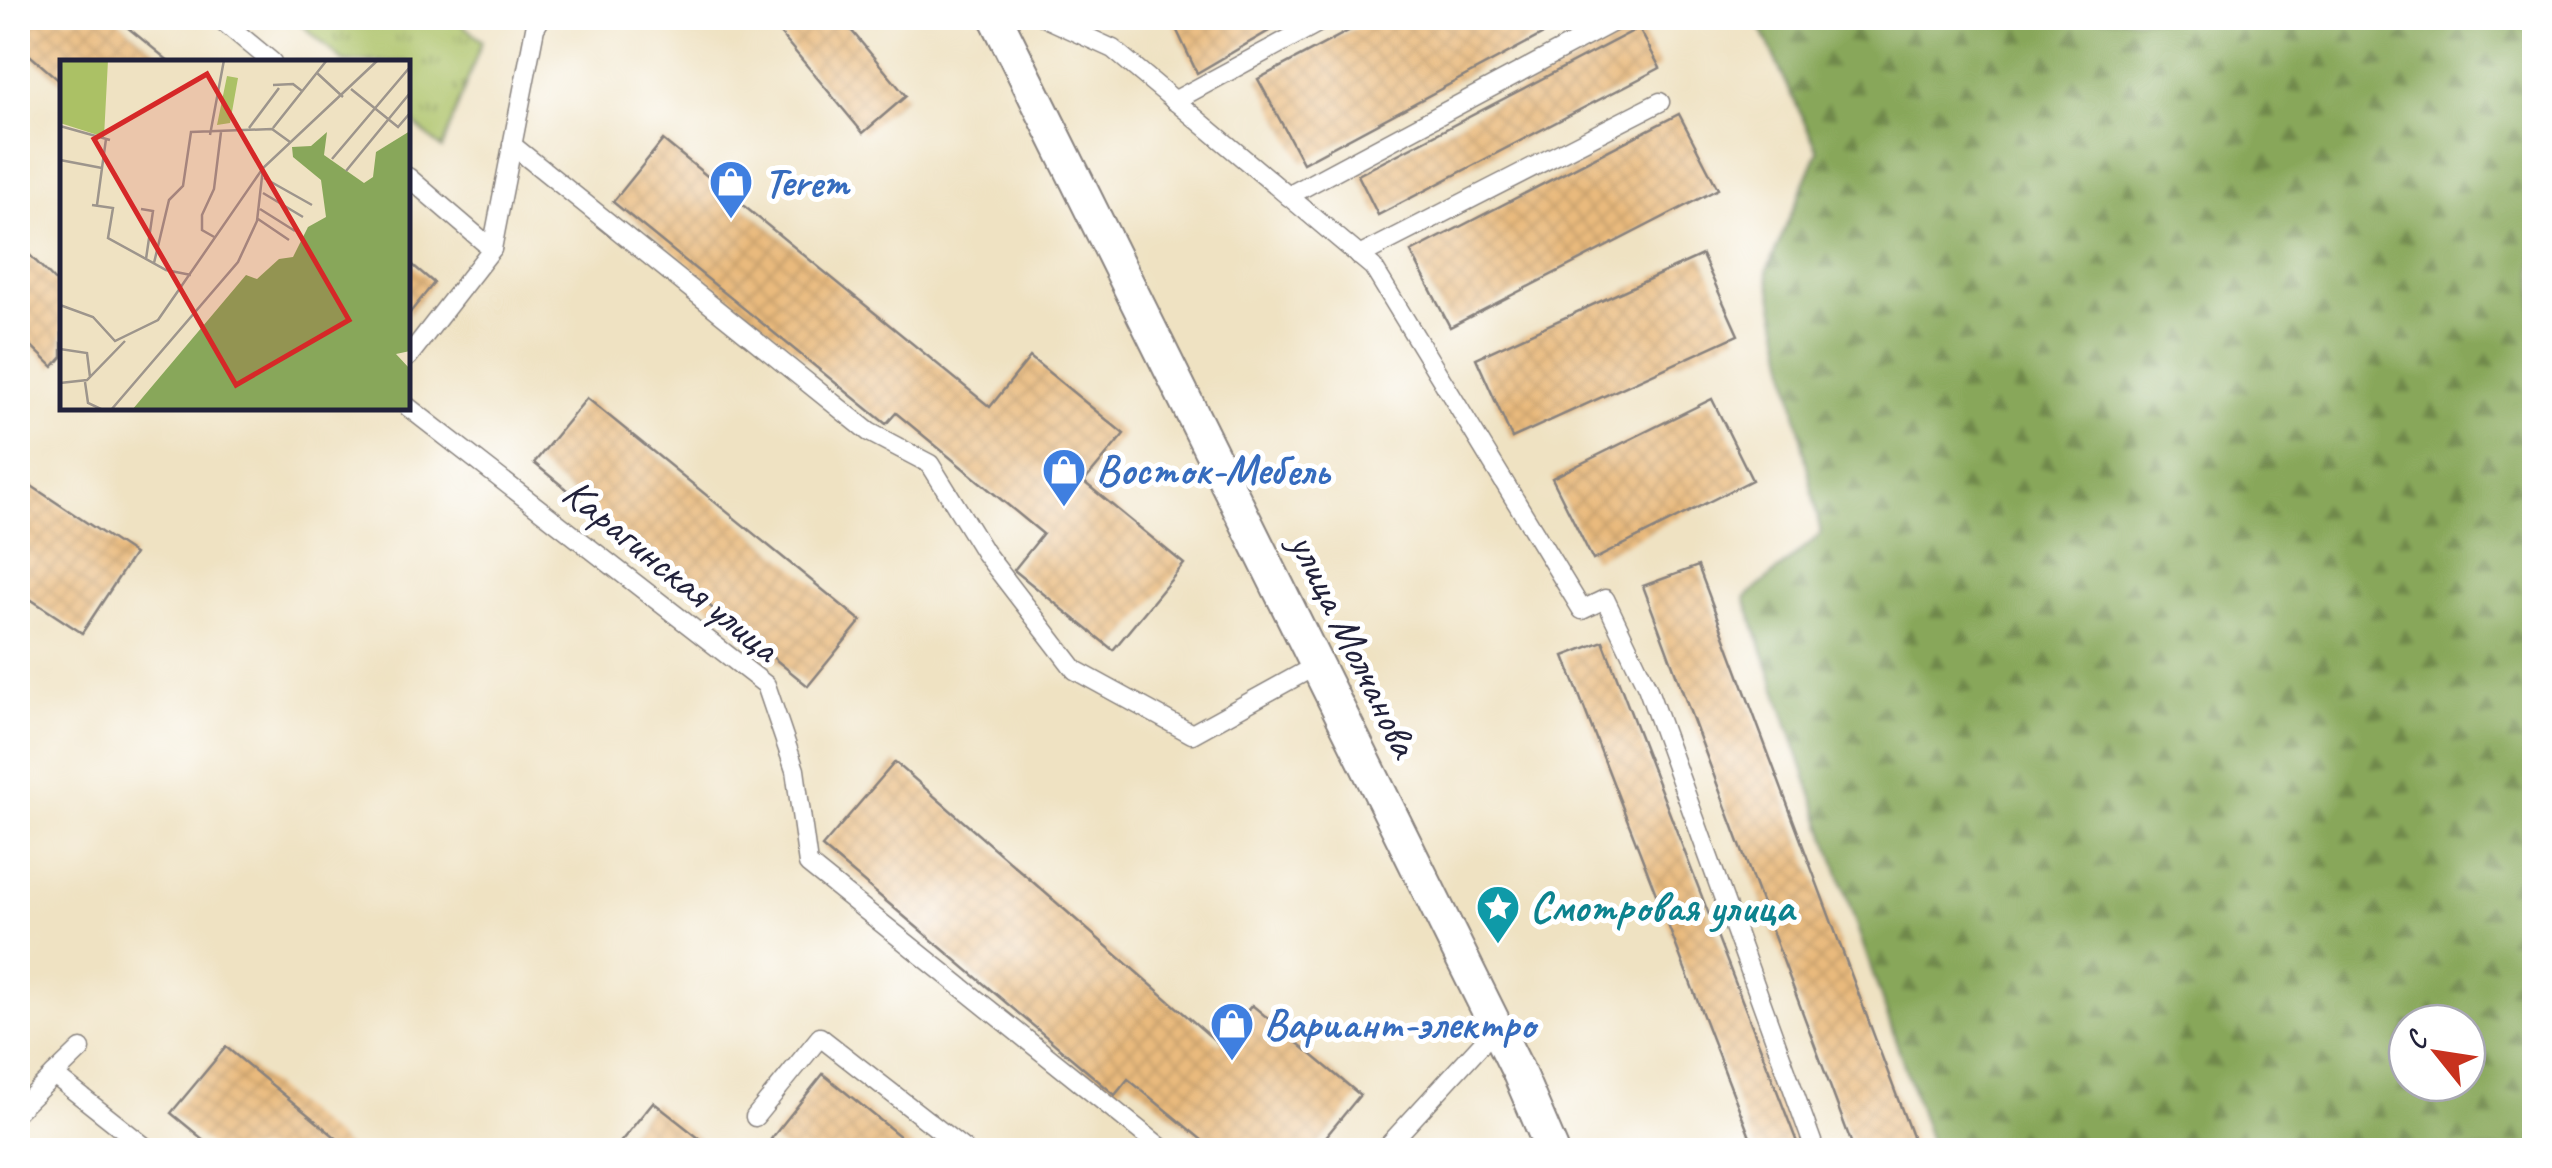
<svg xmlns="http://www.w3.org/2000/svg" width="2552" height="1168" viewBox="0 0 2552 1168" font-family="Caveat,sans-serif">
<defs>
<pattern id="grass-tufts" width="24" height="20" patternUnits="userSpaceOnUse" patternTransform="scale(2.5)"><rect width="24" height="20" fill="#abc165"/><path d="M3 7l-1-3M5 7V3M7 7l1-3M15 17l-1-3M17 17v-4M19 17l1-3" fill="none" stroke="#8b9c54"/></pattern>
<pattern id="forest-firs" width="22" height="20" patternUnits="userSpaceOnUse" patternTransform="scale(2.5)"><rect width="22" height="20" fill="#88a75a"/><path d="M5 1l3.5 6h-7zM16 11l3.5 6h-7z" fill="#6f884c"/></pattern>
<pattern id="building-cross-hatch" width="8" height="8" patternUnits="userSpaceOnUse" patternTransform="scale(2.5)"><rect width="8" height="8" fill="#e9ba7d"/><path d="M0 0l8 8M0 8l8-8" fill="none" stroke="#c8a06d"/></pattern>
</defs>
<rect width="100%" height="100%" fill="#fff"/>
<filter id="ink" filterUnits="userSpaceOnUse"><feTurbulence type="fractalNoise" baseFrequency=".01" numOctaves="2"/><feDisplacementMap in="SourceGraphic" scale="20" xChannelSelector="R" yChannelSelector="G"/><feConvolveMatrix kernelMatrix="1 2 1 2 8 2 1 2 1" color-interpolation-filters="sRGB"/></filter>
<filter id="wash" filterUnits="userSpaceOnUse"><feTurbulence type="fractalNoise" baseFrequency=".0048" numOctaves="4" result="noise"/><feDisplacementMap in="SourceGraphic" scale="40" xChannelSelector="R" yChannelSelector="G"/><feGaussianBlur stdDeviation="2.25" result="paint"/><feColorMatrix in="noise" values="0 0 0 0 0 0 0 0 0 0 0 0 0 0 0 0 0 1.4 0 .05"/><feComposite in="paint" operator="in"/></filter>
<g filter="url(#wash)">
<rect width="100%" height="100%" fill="#efe2c2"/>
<polygon fill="url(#grass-tufts)" stroke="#667250" stroke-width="2.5" points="294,18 454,18 482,41 442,149 408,118 408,62 344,62"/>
<path fill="url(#forest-firs)" stroke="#55644a" stroke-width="2.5" fill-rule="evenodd" d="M1756 18H2534V1150H1933L1745 598 1821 534 1767 271 1818 151ZM2407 1023H2467V1083H2407Z"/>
<g id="blocks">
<g fill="url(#building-cross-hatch)">
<polygon points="18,18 116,18 170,62 62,62 62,83 18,45"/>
<polygon points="782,18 841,18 906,96 863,133 773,25"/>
<polygon points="1171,18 1291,18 1197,73"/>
<polygon points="1373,18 1573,18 1303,163 1258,79"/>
<polygon points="1639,28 1660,68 1378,215 1358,175"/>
<polygon points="1679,114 1718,189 1450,327 1411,252"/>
<polygon points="663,140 990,407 1030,357 1124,434 1084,482 1184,564 1113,650 1014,570 1043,534 896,413 886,424 613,202"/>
<polygon points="18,243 62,288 62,357 53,367 18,333"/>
<polygon points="1702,255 1738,335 1512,438 1476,358"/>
<polygon points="408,261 434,283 408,315"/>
<polygon points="587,398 861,621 808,686 534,463"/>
<polygon points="1712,399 1752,480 1593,560 1552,478"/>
<polygon points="18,477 134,554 82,633 18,591"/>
<polygon points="1698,566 1917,1150 1854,1150 1643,586"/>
<polygon points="1603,641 1800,1150 1755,1150 1564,656"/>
<polygon points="895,762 1219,1044 1252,1005 1360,1095 1315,1150 1214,1150 1128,1079 1115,1095 822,847"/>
<polygon points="226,1047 351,1150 216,1150 171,1113"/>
<polygon points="823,1074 917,1150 785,1150 771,1139"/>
<polygon points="653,1102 700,1139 691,1150 614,1150"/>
</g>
</g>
</g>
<g filter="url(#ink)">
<use href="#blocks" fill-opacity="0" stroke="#88827e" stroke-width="2.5"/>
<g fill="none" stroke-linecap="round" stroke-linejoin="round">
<defs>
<g id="lane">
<polyline points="219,18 272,62"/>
<polyline points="1045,18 1113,49 1373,267 1582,610 1605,599 1647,687 1815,1150"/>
<polyline points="1174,101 1327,18"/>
<polyline points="512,145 869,432 930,464 985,553 1075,670 1192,734 1317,665"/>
<polyline points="408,177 492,249"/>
<polyline points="1288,196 1615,21"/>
<polyline points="1359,256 1660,102"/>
<polyline points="408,357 492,249 535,28 541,18"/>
<polyline points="408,407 766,685 795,770 808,864 1164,1150"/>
<polyline points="54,1075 149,1150"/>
<polyline points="18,1110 81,1049"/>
<polyline points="755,1117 820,1037 965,1150"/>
<polyline points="1384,1150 1496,1028"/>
</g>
<polyline id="street" points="996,18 1518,1071 1552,1150"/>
</defs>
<use href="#lane" stroke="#88827e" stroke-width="21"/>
<use href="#street" stroke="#88827e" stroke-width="36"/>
<use href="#lane" stroke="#fff" stroke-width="18"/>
<use href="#street" stroke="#fff" stroke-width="32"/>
</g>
</g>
<defs>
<symbol id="shop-pin" viewBox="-11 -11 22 30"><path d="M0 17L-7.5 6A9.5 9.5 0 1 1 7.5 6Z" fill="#3f7fe0" stroke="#fff"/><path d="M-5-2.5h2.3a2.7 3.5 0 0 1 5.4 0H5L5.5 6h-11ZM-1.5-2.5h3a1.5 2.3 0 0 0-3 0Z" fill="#fff"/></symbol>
<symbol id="sight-pin" viewBox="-11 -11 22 30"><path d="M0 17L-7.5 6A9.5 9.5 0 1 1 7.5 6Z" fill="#0f9aa8" stroke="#fff"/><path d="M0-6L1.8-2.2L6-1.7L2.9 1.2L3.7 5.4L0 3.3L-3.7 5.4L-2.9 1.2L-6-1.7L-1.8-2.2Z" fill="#fff"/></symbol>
</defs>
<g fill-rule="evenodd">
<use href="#shop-pin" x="706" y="157" width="50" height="68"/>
<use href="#shop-pin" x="1039" y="445" width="50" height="68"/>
<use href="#sight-pin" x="1473" y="882" width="50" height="68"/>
<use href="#shop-pin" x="1207" y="999" width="50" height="68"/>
</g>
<g text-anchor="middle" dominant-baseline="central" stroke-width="10" stroke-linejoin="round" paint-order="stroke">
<g font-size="42" font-weight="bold" fill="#366cbe" stroke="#fff" text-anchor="start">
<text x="764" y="182">Terem</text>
<text x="1096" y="470">Восток-Мебель</text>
<text x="1264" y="1024">Вариант-электро</text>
</g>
<g font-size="42" fill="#22223b" stroke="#fff">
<text transform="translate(671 570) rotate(39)">Карагинская улица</text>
<text transform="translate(1354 645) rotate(64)">улица Молчанова</text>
</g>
<g font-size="42" font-weight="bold" fill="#0d838f" stroke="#fff" text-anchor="start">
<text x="1530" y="907">Смотровая улица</text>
</g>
</g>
<g transform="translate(60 60)">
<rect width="350" height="350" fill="#efe2c2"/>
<path d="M0 0H48L44 77 0 63ZM167 16 178 18 170 63 157 65Z" fill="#abc165"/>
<path d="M350 71V291L336 294 350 309V350H72L186 215 197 219 219 199 233 197 248 167 266 157 261 120 233 97 232 87 251 86 267 72 264 95 304 123 313 117 316 92Z" fill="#88a75a"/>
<path fill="none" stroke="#9d958c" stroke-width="2.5" d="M257 13 283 37M213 25 233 24 242 31M291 29 338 67 350 53M0 66 50 80M189 68 219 28M213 68 267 0M150 75 164 0M272 99 350 7M0 100 42 108 46 79M286 111 350 33M204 118 252 145M203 133 243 157M32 145 53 148 48 178 106 210 131 215M37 145 42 108M81 149 93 151 86 199M200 149 235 171M198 159 229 180M156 178 142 170V155L154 129 161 72M94 203 109 140 123 126 131 72 212 69 230 82M0 245 33 257 55 281 98 260 203 108 318 0M0 289 27 293 30 317M25 322 28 343 43 350M0 323 27 320 65 281M51 350 178 202 197 161 203 108"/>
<path fill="#d62828" fill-opacity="0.15" stroke="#d62828" stroke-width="5" d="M147 14 289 260 176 325 34 79Z"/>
<rect width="350" height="350" fill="none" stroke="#22223b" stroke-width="5"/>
</g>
<rect width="2552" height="1168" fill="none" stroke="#fff" stroke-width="60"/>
<g transform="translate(2437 1053) rotate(300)"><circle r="48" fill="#ffffff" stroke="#a7a7b1" stroke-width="2.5"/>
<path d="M0-8L18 38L0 25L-18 38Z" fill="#c8321e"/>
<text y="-15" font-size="28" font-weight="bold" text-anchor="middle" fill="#22223b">С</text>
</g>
</svg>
